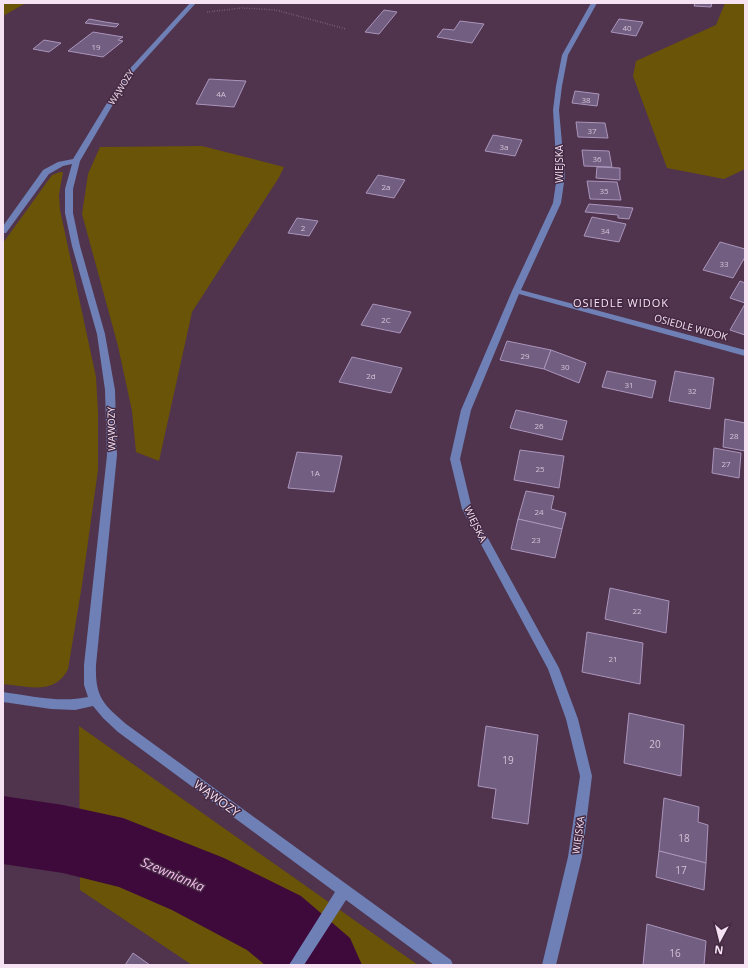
<svg xmlns="http://www.w3.org/2000/svg" width="748" height="968" viewBox="0 0 748 968" font-family="'Open Sans',sans-serif">
<rect width="100%" height="100%" fill="#50334d"/>
<g fill="#6a5407">
<polygon points="3,3 26,3 3,16"/>
<polygon points="725,3 745,3 745,169 724,179 667,168 633,76 636,61 716,25"/>
<polygon points="202,146 284,167 278,179 192,312 159,461 136,452 132,411 118,346 82,214 88,174 100,147"/>
<path d="M60 172H63L59 195 60 210 96 377 98 412V470L82 585 68 669C55 696 26 686 3 684V243L52 175Z"/>
<polygon points="79,726 418,965 192,965 80,890"/>
</g>
<g fill="none" stroke-linecap="round" stroke-linejoin="round">
<polygon fill="#3e0a3b" fill-rule="evenodd" points="3,796 63,805 123,818 224,858 301,896 350,938 362,965 265,965 247,950 172,910 119,887 63,873 3,864"/>
</g>
<g fill="#725e81" stroke="#aa95bb">
<polygon points="695,3 712,3 711,7 694,6"/>
<polygon points="384,10 397,12 379,34 365,32"/>
<polygon points="89,19 105,22 119,24 116,27 85,23"/>
<polygon points="619,19 643,22 636,36 611,32"/>
<polygon points="460,21 484,24 472,43 437,37 443,29 454,30"/>
<polygon points="93,32 123,37 118,40 123,41 103,57 68,51"/>
<polygon points="44,40 61,43 49,52 33,49"/>
<polygon points="209,79 246,81 234,107 196,104"/>
<polygon points="575,91 599,94 597,106 572,103"/>
<polygon points="576,122 605,123 608,138 578,137"/>
<polygon points="493,135 522,140 515,156 485,151"/>
<polygon points="582,150 609,151 612,167 584,166"/>
<polygon points="597,167 620,168 620,180 596,178"/>
<polygon points="378,175 405,180 394,198 366,193"/>
<polygon points="587,181 617,182 621,200 590,199"/>
<polygon points="589,204 633,208 629,219 618,218 618,215 585,212"/>
<polygon points="592,217 626,224 619,242 584,236"/>
<polygon points="297,218 318,221 309,236 288,233"/>
<polygon points="720,242 745,249 745,257 733,278 703,270"/>
<polygon points="740,281 745,283 745,303 730,298"/>
<polygon points="373,304 411,312 400,333 361,325"/>
<polygon points="745,304 745,335 730,330"/>
<polygon points="507,341 551,350 544,369 500,360"/>
<polygon points="551,350 586,363 579,383 544,369"/>
<polygon points="352,357 402,368 391,393 339,382"/>
<polygon points="607,371 656,381 652,398 602,387"/>
<polygon points="675,371 714,378 710,409 669,401"/>
<polygon points="516,410 567,421 562,440 510,428"/>
<polygon points="725,419 745,423 745,451 723,447"/>
<polygon points="714,448 741,453 739,478 712,473"/>
<polygon points="520,450 564,456 559,488 514,480"/>
<polygon points="297,452 342,456 334,492 288,488"/>
<polygon points="526,491 554,496 551,509 566,513 562,529 518,519"/>
<polygon points="518,519 562,529 555,558 511,549"/>
<polygon points="610,588 669,601 666,633 605,619"/>
<polygon points="587,632 643,643 640,684 582,672"/>
<polygon points="629,713 684,725 681,776 624,763"/>
<polygon points="486,726 538,735 528,824 492,818 496,789 478,786"/>
<polygon points="664,798 699,807 698,822 708,825 706,863 659,851"/>
<polygon points="659,851 706,863 704,890 656,877"/>
<polygon points="647,924 706,941 704,965 643,965"/>
<polygon points="133,953 150,965 125,965"/>
</g>
<g fill="none" stroke-linecap="round" stroke-linejoin="round">
<polyline stroke="#988096" stroke-width="1.5" stroke-dasharray="0.5 2" stroke-linecap="butt" points="207,12 242,8 276,10 346,29"/>
<g fill="#6e80b5" fill-rule="evenodd">
<path d="M190 3H196L129 77 80 161 73 189V213L80 246 105 334 115 390 117 455 96 665C95 697 103 704 126 724L451 960 453 965H434L346 900 304 965H289L335 892 118 732 103 718 93 706 75 710 51 709 3 702V692C31 696 60 703 88 697L84 685V665L107 455 105 390 97 334 72 246 65 213V189L72 164 63 166 49 174 6 233H3V226L43 170 58 162 73 159 124 75Z"/>
<polygon points="591,3 597,3 568,55 562,86 559,110 565,176 561,203 521,290 745,350 745,356 519,294 471,410 460,459 472,509 559,668 578,719 592,776 582,857 556,965 542,965 568,857 580,776 566,719 548,669 462,509 450,459 461,410 512,291 553,203 557,176 553,110 556,86 562,55"/>
</g>
</g>
<g text-anchor="middle" dominant-baseline="central" stroke-width="3" stroke-linejoin="round" paint-order="stroke">
<g font-size="8" fill="#d4c2d6">
<text x="627" y="27">40</text>
<text x="96" y="46">19</text>
<text x="221" y="93">4A</text>
<text x="586" y="99">38</text>
<text x="592" y="130">37</text>
<text x="504" y="146">3a</text>
<text x="597" y="158">36</text>
<text x="386" y="186">2a</text>
<text x="604" y="190">35</text>
<text x="303" y="227">2</text>
<text x="605" y="230">34</text>
<text x="724" y="263">33</text>
<text x="386" y="319">2C</text>
<text x="525" y="355">29</text>
<text x="565" y="366">30</text>
<text x="371" y="375">2d</text>
<text x="629" y="384">31</text>
<text x="692" y="390">32</text>
<text x="539" y="425">26</text>
<text x="734" y="435">28</text>
<text x="726" y="463">27</text>
<text x="540" y="468">25</text>
<text x="315" y="472">1A</text>
<text x="539" y="511">24</text>
<text x="536" y="539">23</text>
<text x="637" y="610">22</text>
<text x="613" y="658">21</text>
</g>
<g font-size="9" fill="#f5e3f3" stroke="#452942">
<text transform="translate(121 87) rotate(-58)">WĄWOZY</text>
</g>
<g font-size="10" fill="#f5e3f3" stroke="#452942">
<text transform="translate(559 164) rotate(-90)">WIEJSKA</text>
<text transform="translate(691 327) rotate(15)">OSIEDLE WIDOK</text>
<text transform="translate(111 429) rotate(-91)">WĄWOZY</text>
<text transform="translate(476 524) rotate(64)">WIEJSKA</text>
<text transform="translate(578 835) rotate(-82)">WIEJSKA</text>
</g>
<g font-size="10" fill="#d4c2d6">
<text x="655" y="744">20</text>
<text x="508" y="760">19</text>
<text x="684" y="838">18</text>
<text x="681" y="870">17</text>
<text x="675" y="953">16</text>
</g>
<g font-size="11" letter-spacing="1" fill="#f5e3f3" stroke="#452942">
<text x="621" y="302">OSIEDLE WIDOK</text>
</g>
<g font-size="12" fill="#f5e3f3" stroke="#452942">
<text transform="translate(217 798) rotate(36)">WĄWOZY</text>
</g>
<g font-size="13" font-style="italic" fill="#f9bff3" stroke="#452942">
<text transform="translate(173 874) rotate(23)">Szewnianka</text>
</g>
</g>
<rect width="748" height="968" fill="none" stroke="#f5e3f3" stroke-width="8"/>
<g transform="translate(720 940) rotate(187)" stroke="#452942" stroke-width="3" paint-order="stroke">
<path d="M0-3L7 15L0 10L-7 15Z" fill="#f5e3f3"/>
<text y="-6" font-size="11" font-weight="bold" text-anchor="middle" fill="#f5e3f3">N</text>
</g>
</svg>
